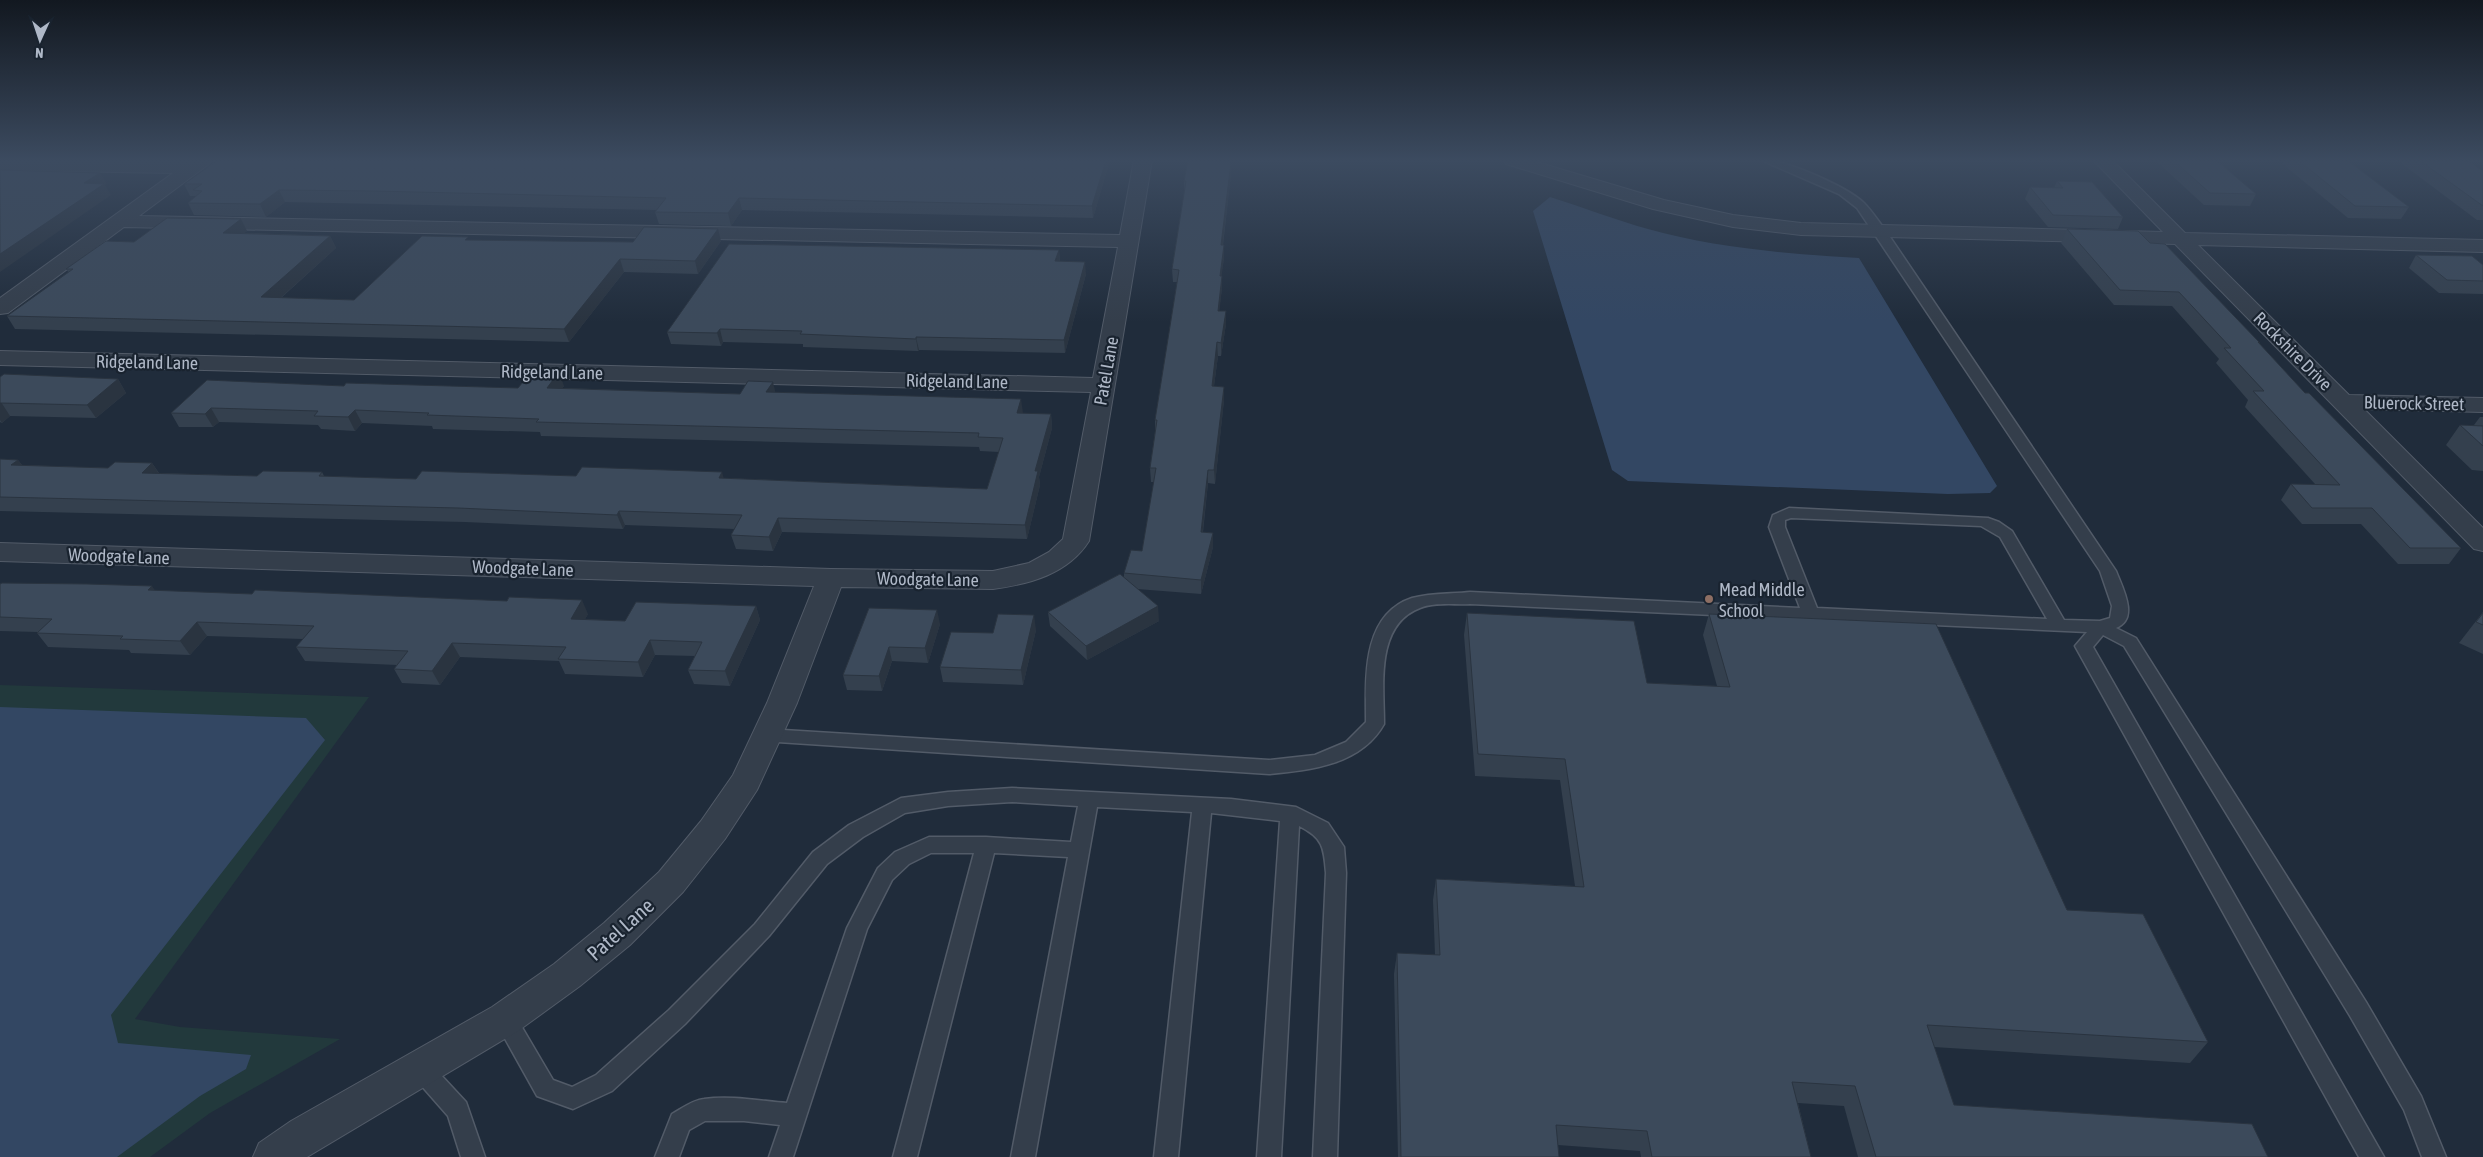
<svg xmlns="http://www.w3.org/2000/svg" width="2483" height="1157" viewBox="0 0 2483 1157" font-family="'Asap Condensed',sans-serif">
<rect width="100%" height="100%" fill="#202c3b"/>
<polygon fill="#22393c" points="0,685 369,697 135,1019 180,1027 340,1039 210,1113 150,1157 0,1157"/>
<g fill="#334763">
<path d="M1550 197C1583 207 1615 220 1648 229 1716 248 1789 254 1859 258L1997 486 1990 493 1948 494 1628 481 1612 470 1533 211Z"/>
<polygon points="0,707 306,718 325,740 111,1015 118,1043 251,1055 246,1069 200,1096 117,1157 0,1157"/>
</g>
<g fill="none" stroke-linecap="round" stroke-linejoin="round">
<defs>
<g id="lane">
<path d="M1761 160C1783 158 1847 187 1864 203 1872 211 1879 222 1886 231L2116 571C2122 587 2140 619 2116 628L2136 638 2366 1002 2421 1096 2446 1157H2422L2404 1110 2350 1016 2124 646 2103 635 2093 647 2384 1157H2359L2075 646 2087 632 1470 604C1454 605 1435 602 1420 608 1375 625 1384 685 1384 724 1361 765 1311 770 1269 774L761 741 758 736 761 731 767 729 1269 760 1315 755 1346 742 1366 722C1366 679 1361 615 1412 598 1431 593 1451 594 1470 592L1800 608 1769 527 1773 515 1789 508 1988 518 1999 522 2012 531 2064 620 2100 621 2110 618 2112 606 2100 571 1857 208 1839 194ZM1791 518 1981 526 2000 537 2047 619 1817 608 1785 527V520Z"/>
<path d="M1012 788 1231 799 1296 807 1328 823 1344 847 1346 873 1337 1157H1313L1326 873C1324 847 1323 838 1299 826L1281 1157H1257L1280 821 1211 813 1178 1157H1154L1192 812 1097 807 1035 1157H1011L1068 857 994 853 917 1157H893L974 853H931L909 864 892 880 867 929 793 1157H769L780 1125 744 1121H705L689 1130 679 1157H655L672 1114C681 1109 693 1100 704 1099 731 1095 761 1101 787 1103L847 928 878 868 895 852 929 837H986L1071 842 1078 806 1012 802 948 806 905 813 863 837 827 864 769 936 685 1024 612 1091 573 1109 537 1096 494 1019 497 1012 505 1009 513 1012 553 1080 572 1087 596 1075 669 1010 755 924 813 852 849 825 901 798 948 792Z"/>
<polygon points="420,1057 428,1061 466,1102 485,1157 461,1157 448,1116 412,1075 409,1068 412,1061"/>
</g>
<g id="street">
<path d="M0 160 188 162 192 160H212L209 164 139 216 1120 235 1134 160H1152L1089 541C1068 574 1030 584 993 589L841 587 797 703 757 790 725 839 683 892 630 945 580 986 518 1031 307 1157H253L259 1143 291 1121 492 1007 554 964 604 923 659 872 701 821 733 775 767 703 814 586 0 561V543L831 569 993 571 1029 563 1049 552 1063 539 1091 392 0 365V351L1093 378 1118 247 124 227 8 313 0 314V298L173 173 0 170Z"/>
<polygon points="1503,160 1530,160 1664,200 1733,215 1801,223 2163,232 2093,160 2112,160 2185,233 2483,240 2483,252 2198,245 2349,395 2483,398 2483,412 2364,409 2483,528 2483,551 2474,549 2175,244 1801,235 1733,227 1653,209 1506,164"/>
</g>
</defs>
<use href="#lane" stroke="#525b68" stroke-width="3"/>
<use href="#street" stroke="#525b68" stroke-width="2"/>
<use href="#lane" fill="#343e4b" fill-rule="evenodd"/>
<use href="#street" fill="#343e4b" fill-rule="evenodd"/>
</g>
<g fill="#34404e">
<polygon points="1110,160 1093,218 742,210 731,226 659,224 655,212 657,210 285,202 266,217 194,215 188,203 196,196 190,196 184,184"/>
<polygon points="1188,160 1230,160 1231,174 1223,245 1224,258 1221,276 1222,288 1219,311 1226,324 1221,356 1218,356 1214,386 1224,387 1224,400 1215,484 1208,483 1203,532 1213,533 1213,547 1201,594 1137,589 1159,621 1087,660 1050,626 1048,612 1124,577 1124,573 1142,551 1154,482 1151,482 1150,468 1155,432 1155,420 1177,282 1173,282 1172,269 1184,193 1184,181"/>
<polygon points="2155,160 2216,160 2256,194 2250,206 2204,205"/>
<polygon points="2278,160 2347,160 2409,207 2401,219 2348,218"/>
<polygon points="2397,160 2467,160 2483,171 2483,220 2477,220"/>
<polygon points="2057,181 2123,217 2118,229 2048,227 2025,199 2030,187 2054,188"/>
<polygon points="241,219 247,231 244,233 330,236 336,248 281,298 354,300 469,240 633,242 721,241 698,274 624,272 569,342 15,329 7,316 69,273 66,269"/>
<polygon points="2067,229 2150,243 2260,343 2259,344 2305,393 2461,548 2449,564 2398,564 2361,524 2302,524 2281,500 2291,484 2315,484 2245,407 2248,400 2216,363 2219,359 2172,306 2114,305 2061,243"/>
<polygon points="1059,250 1060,262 1086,274 1065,353 919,350 918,351 803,347 803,344 723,342 721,346 671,344 667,332"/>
<polygon points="2416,255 2483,265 2483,294 2439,293 2409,268"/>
<polygon points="0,377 118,379 126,393 96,418 10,416 2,423 0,422"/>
<polygon points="344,386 518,388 564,386 562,388 740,394 776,393 1023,413 1023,414 1051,414 1052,428 1039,477 1040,485 1027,539 782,532 773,551 736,549 731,535 735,529 625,525 623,529 465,522 0,511 0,459 18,460 22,465 108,468 152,463 159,473 257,476 322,472 324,476 416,479 576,476 724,478 987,489 999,452 980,451 979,447 541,436 540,432 433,429 432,426 362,423 355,431 321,429 318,425 219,422 213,427 179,427 171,413"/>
<polygon points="2480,417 2483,417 2483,471 2472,470 2446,445 2460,425 2474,425"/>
<polygon points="0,584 155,591 588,614 585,619 625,621 756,606 760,620 730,686 694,684 688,670 695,656 655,655 643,677 565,674 559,661 460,657 440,685 402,683 394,669 397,665 305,661 296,647 303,639 207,636 190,655 131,653 129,650 48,647 37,633 38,632 0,631"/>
<polygon points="869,608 940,624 928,663 892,661 882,691 847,690 843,675"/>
<polygon points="2483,612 2483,654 2459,643"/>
<polygon points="1467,613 1647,683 1717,686 1703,635 1709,614 2067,910 2208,1042 2190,1063 1934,1047 1954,1105 2268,1157 1858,1157 1844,1106 1798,1103 1811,1157 1641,1157 1640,1151 1558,1145 1559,1157 1398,1157 1394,974 1397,953 1435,955 1433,900 1436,879 1575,886 1560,780 1475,776 1464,635"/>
<polygon points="1036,630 1023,685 943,682 940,667 993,633"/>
</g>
<g fill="#2a3440">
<polygon points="1106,160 1110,160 1093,218 1092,206"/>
<polygon points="1231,162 1231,174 1221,258 1221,245"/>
<polygon points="100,173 107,184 105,185 111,195 0,272 0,254 84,183"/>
<polygon points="279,190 285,202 266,217 260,204"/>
<polygon points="739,198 742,210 731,226 728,213"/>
<polygon points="241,219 247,231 229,245 223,233"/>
<polygon points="718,229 721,241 698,274 695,261"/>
<polygon points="330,236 336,248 267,310 261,297"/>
<polygon points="1224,245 1224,258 1220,288 1220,276"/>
<polygon points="1059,250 1060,263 1055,261"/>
<polygon points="620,259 624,272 569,342 564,329"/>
<polygon points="1085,262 1086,274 1065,353 1064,340"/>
<polygon points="1222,276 1222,288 1218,324 1218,311"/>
<polygon points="1226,311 1226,324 1221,356 1221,343"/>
<polygon points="720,329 723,342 721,346 717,333"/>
<polygon points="916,337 919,350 918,351 916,339"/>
<polygon points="1217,342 1218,356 1212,400 1212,386"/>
<polygon points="559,372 564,386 552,401 547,388"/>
<polygon points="118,379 126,393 96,418 87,405"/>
<polygon points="773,382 776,395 766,392"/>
<polygon points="1224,387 1224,400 1215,484 1214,470"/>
<polygon points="1021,399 1023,413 1019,427 1017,413"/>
<polygon points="1,402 10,416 2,423 0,420 0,403"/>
<polygon points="211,408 219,422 213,427 205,414"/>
<polygon points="355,410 362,423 355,431 348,417"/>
<polygon points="1051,414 1052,428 1039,477 1040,485 1027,539 1025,525 1035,471"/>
<polygon points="18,460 28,473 11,465"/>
<polygon points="152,463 161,477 142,473"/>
<polygon points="1208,470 1208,483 1201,546 1201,532"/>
<polygon points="722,472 726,486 719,478"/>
<polygon points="619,511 625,525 623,529 617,515"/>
<polygon points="778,518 782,532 773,551 769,537"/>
<polygon points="1213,533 1213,547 1201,594 1201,580"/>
<polygon points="152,586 162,601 148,590"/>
<polygon points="582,600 588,614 577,633 571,619"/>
<polygon points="756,606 760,620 730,686 725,671"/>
<polygon points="1158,606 1159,621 1087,660 1086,646"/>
<polygon points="937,610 940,624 928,663 925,648"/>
<polygon points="1034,615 1036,630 1023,685 1021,670"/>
<polygon points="197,622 207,636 190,655 180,641"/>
<polygon points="650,640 655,655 643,677 638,662"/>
<polygon points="452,643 460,657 440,685 432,671"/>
<polygon points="889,647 892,661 882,691 879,676"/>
</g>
<g fill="#3c4a5b" stroke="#2a3440">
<polygon points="218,160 1106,160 1092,206 739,198 728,213 655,212 666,198 374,191 279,190 260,204 188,203 202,191 193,190 202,184 184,184"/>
<polygon points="1188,160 1228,160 1228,162 1231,162 1221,245 1224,245 1220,276 1222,276 1218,311 1226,311 1221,343 1217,342 1212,386 1224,387 1214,470 1208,470 1201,532 1213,533 1201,580 1124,573 1131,550 1142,551 1156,468 1150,468 1157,420 1155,420 1179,270 1172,269 1186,181 1184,181"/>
<polygon points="2173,160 2216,160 2256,194 2210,193"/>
<polygon points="2298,160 2347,160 2409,207 2355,206"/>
<polygon points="2419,160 2467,160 2483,171 2483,206"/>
<polygon points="0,170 100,173 84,183 104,184 0,254"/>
<polygon points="2057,181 2092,182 2123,217 2053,215 2030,187 2063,188"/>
<polygon points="167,218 241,219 223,233 330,236 261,297 354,300 422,236 468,237 465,240 633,242 644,227 718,229 695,261 620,259 564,329 7,316 73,269 66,269 106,241 134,242"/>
<polygon points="2067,229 2138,231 2150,243 2165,244 2260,343 2258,342 2305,393 2309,393 2461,548 2410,548 2372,508 2312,508 2291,484 2340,485 2253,391 2264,391 2224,348 2231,348 2179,292 2120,290"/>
<polygon points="729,244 1059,250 1055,261 1085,262 1064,340 916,337 916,339 800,334 802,331 720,329 717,333 667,332"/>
<polygon points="2416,255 2472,256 2483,265 2483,281 2447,280"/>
<polygon points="531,372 559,372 547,388 740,394 748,381 773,382 766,392 1021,399 1017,413 1051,414 1035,471 1038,471 1025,525 778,518 769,537 731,535 742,515 619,511 617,515 458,508 0,497 0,459 18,460 11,465 108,468 115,462 152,463 142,473 257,476 263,471 322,472 319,476 416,479 422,471 576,476 582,467 722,472 719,478 987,489 1003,438 978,437 979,433 536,422 539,419 427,415 429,413 355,410 348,417 314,416 318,411 211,408 205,414 171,413 207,380 344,386 346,383 518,388"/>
<polygon points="4,374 118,379 87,405 0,403 0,377"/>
<polygon points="2460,425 2483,426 2483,446"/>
<polygon points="1120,574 1158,606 1086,646 1048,612"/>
<polygon points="2,583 87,584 152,586 148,590 252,594 255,590 507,601 509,597 582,600 571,619 625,621 636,602 756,606 725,671 688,670 702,642 650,640 638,662 558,659 566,647 452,643 432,671 394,669 408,651 296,647 314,626 197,622 180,641 120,639 123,636 37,633 52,619 0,617 0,584"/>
<polygon points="869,608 937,610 925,648 889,647 879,676 843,675"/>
<polygon points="1467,613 1634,621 1647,683 1730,687 1709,614 1936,624 2067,910 2143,914 2208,1042 1927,1025 1954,1105 2252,1124 2268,1157 1876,1157 1855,1086 1792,1082 1811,1157 1652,1157 1647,1131 1556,1125 1559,1157 1401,1157 1397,953 1440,955 1436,879 1584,887 1565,759 1478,754"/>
<polygon points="2483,613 2483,625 2476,622"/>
<polygon points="998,614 1034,615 1021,670 940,667 951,632 993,633"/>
</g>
<linearGradient id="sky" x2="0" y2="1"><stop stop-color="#121820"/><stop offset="0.5" stop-color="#3c4b60"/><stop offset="1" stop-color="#3c4b60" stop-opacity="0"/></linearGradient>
<rect width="2483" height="322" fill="url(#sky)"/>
<circle fill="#8d6e63" stroke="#19232f" stroke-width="2" cx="1709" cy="599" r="5"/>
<g text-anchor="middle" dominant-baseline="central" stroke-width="4.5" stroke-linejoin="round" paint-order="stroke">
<g font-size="18" fill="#afb8c7" stroke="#19232f">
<text transform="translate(2293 351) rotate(45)">Rockshire Drive</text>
<text transform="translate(147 362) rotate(1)">Ridgeland Lane</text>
<text transform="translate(1106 371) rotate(-80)">Patel Lane</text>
<text transform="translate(552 372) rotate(1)">Ridgeland Lane</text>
<text transform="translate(957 381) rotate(1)">Ridgeland Lane</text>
<text transform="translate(2414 403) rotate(1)">Bluerock Street</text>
<text transform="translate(119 556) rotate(2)">Woodgate Lane</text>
<text transform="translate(523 568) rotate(2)">Woodgate Lane</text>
<text transform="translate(928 579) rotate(1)">Woodgate Lane</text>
</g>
<g font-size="18" fill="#afb8c7" stroke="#19232f" text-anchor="start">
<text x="1719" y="589">Mead Middle<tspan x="1719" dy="21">School</tspan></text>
</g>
<g font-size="21" fill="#afb8c7" stroke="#19232f">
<text transform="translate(620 929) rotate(-42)">Patel Lane</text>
</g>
</g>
<g transform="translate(40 40) rotate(183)" stroke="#19232f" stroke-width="4" paint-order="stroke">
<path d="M0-4L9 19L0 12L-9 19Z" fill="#afb8c7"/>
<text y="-8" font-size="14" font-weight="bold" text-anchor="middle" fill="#afb8c7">N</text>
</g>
</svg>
